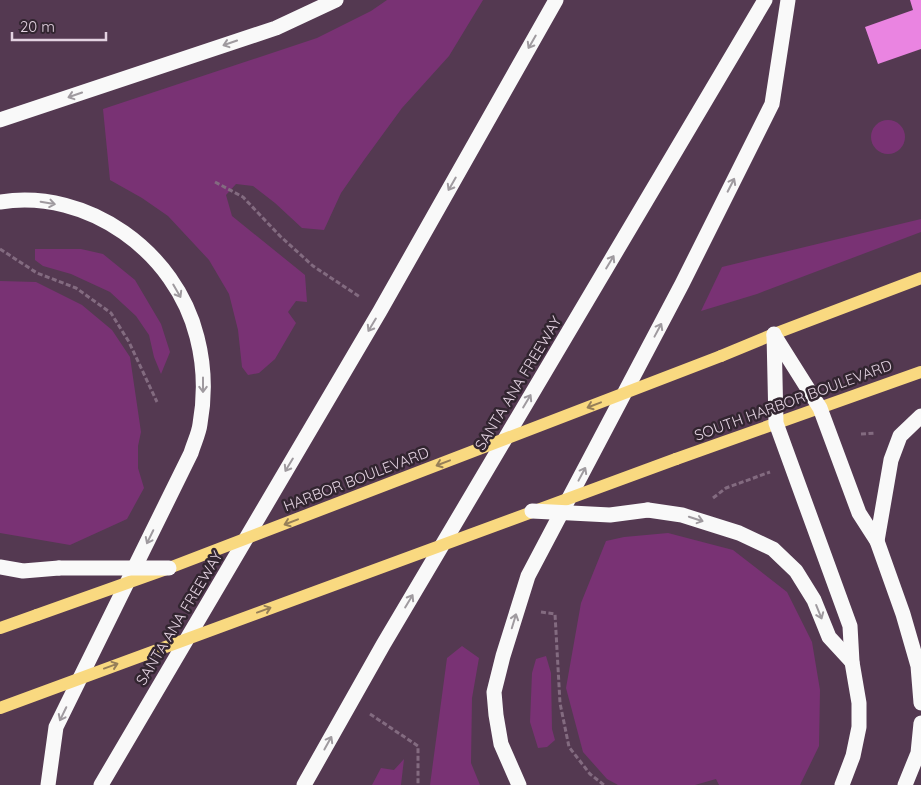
<svg xmlns="http://www.w3.org/2000/svg" width="921" height="785" viewBox="0 0 921 785" font-family="Quicksand,sans-serif">
<rect width="100%" height="100%" fill="#543951"/>
<g fill="#793274">
<polygon points="387,0 483,0 449,56 402,108 364,160 341,193 324,230 302,228 275,203 253,186 236,184 226,195 232,216 305,275 307,302 296,301 288,312 296,323 275,359 259,373 248,375 242,367 238,330 229,294 209,260 168,216 142,198 110,180 103,109 317,38 371,11"/>
<circle cx="888" cy="137" r="17"/>
<polygon points="921,219 921,232 757,294 701,311 722,267"/>
<polygon points="35,249 81,249 103,254 135,280 161,324 170,352 161,374 154,357 149,335 136,316 110,292 71,274 43,266 35,260"/>
<polygon points="0,281 36,282 82,305 112,330 130,357 141,432 138,446 138,468 144,488 127,519 70,545 0,533"/>
<polygon points="668,533 733,550 787,592 812,642 820,690 819,746 800,785 719,785 716,779 695,785 618,785 607,779 583,752 566,688 581,603 606,541 624,537"/>
<polygon points="462,646 479,658 472,698 471,763 480,785 430,785 447,658"/>
<polygon points="546,656 551,673 552,729 555,740 547,747 538,748 530,722 532,673 536,659"/>
<polygon points="404,759 401,785 372,785 381,768 394,770"/>
</g>
<polygon fill="#ea84e1" points="910,0 921,0 921,49 878,64 865,27 913,10"/>
<g fill="none" stroke-linecap="round" stroke-linejoin="round">
<g stroke="#836b80" stroke-width="3" stroke-dasharray="5 2.5" stroke-linecap="butt">
<polyline points="215,182 243,197 280,236 313,266 360,297"/>
<polyline points="0,249 37,273 76,288 111,313 129,342 157,402"/>
<polyline points="861,434 876,433"/>
<polyline points="713,498 726,488 770,472"/>
<polyline points="541,612 555,614 560,703 569,747 590,774 604,785"/>
<polyline points="370,714 418,746 418,785"/>
</g>
<g stroke="#f9d980" stroke-width="12">
<polyline points="721,356 774,334 921,278"/>
<polyline points="676,459 921,372"/>
<polyline points="0,628 37,615"/>
</g>
<g stroke="#f9f9f9" stroke-width="15">
<polyline points="0,120 276,28 336,0"/>
<path d="M0 202C88 188 176 252 197 337 204 364 205 396 200 424 199 433 194 443 191 453L56 727 48 785"/>
<polyline points="774,334 776,423 850,626 852,662 859,703 859,727 853,756 842,785"/>
<polyline points="774,335 820,408 859,513 877,541 903,614 918,666 921,703"/>
<polyline points="648,510 682,515 739,533 773,549 796,571 814,600 829,637 852,662"/>
<polyline points="877,541 891,460 900,436 921,416"/>
<polyline points="0,567 23,571 59,568"/>
<polyline points="101,785 380,311 556,0"/>
<polyline points="304,785 383,645 765,0"/>
<polyline points="519,785 501,744 496,715 494,692 503,656 528,576 682,284 772,104 788,0"/>
<polyline points="905,785 918,753 921,723"/>
</g>
<g stroke="#f9d980" stroke-width="12">
<polyline points="37,615 169,568 721,356"/>
<polyline points="0,708 676,459"/>
</g>
<g stroke="#f9f9f9" stroke-width="15">
<polyline points="532,511 610,515 648,510"/>
<polyline points="59,568 169,568"/>
</g>
</g>
<defs><path id="oneway-shaft" d="M-6 0H5M1.5-3L5.5 0L1.5 3" fill="none" stroke-width="1.6" stroke-linecap="round" stroke-linejoin="round" transform="scale(1.25)"/></defs>
<g stroke="#9f9a9f">
<use href="#oneway-shaft" transform="translate(532 42) rotate(120)"/>
<use href="#oneway-shaft" transform="translate(230 43) rotate(161)"/>
<use href="#oneway-shaft" transform="translate(75 95) rotate(161)"/>
<use href="#oneway-shaft" transform="translate(452 184) rotate(120)"/>
<use href="#oneway-shaft" transform="translate(731 185) rotate(-63)"/>
<use href="#oneway-shaft" transform="translate(48 203) rotate(10)"/>
<use href="#oneway-shaft" transform="translate(610 262) rotate(-59)"/>
<use href="#oneway-shaft" transform="translate(177 291) rotate(60)"/>
<use href="#oneway-shaft" transform="translate(372 325) rotate(121)"/>
<use href="#oneway-shaft" transform="translate(658 330) rotate(-62)"/>
<use href="#oneway-shaft" transform="translate(203 385) rotate(90)"/>
<use href="#oneway-shaft" transform="translate(527 401) rotate(-59)"/>
<use href="#oneway-shaft" transform="translate(289 465) rotate(121)"/>
<use href="#oneway-shaft" transform="translate(582 474) rotate(-62)"/>
<use href="#oneway-shaft" transform="translate(696 519) rotate(18)"/>
<use href="#oneway-shaft" transform="translate(150 537) rotate(116)"/>
<use href="#oneway-shaft" transform="translate(409 601) rotate(-59)"/>
<use href="#oneway-shaft" transform="translate(819 612) rotate(68)"/>
<use href="#oneway-shaft" transform="translate(514 621) rotate(-73)"/>
<use href="#oneway-shaft" transform="translate(63 714) rotate(116)"/>
<use href="#oneway-shaft" transform="translate(328 743) rotate(-61)"/>
</g>
<g stroke="#967f58">
<use href="#oneway-shaft" transform="translate(594 405) rotate(159)"/>
<use href="#oneway-shaft" transform="translate(443 463) rotate(159)"/>
<use href="#oneway-shaft" transform="translate(291 522) rotate(159)"/>
<use href="#oneway-shaft" transform="translate(264 610) rotate(-20)"/>
<use href="#oneway-shaft" transform="translate(111 666) rotate(-20)"/>
</g>
<g text-anchor="middle" dominant-baseline="central" stroke-width="5" stroke-linejoin="round" paint-order="stroke">
<g font-size="15" fill="#e3d2e1" stroke="#322530">
<text transform="translate(518 383) rotate(-59)">SANTA ANA FREEWAY</text>
<text transform="translate(793 400) rotate(-20)">SOUTH HARBOR BOULEVARD</text>
<text transform="translate(356 479) rotate(-21)">HARBOR BOULEVARD</text>
<text transform="translate(179 618) rotate(-59)">SANTA ANA FREEWAY</text>
</g>
</g>
<path d="M12 32v8h94v-8" fill="none" stroke="#e3d2e1" stroke-width="2.5"/>
<text x="20" y="32" font-size="15" fill="#e3d2e1" stroke="#322530" stroke-width="4" paint-order="stroke">20 m</text>
</svg>
